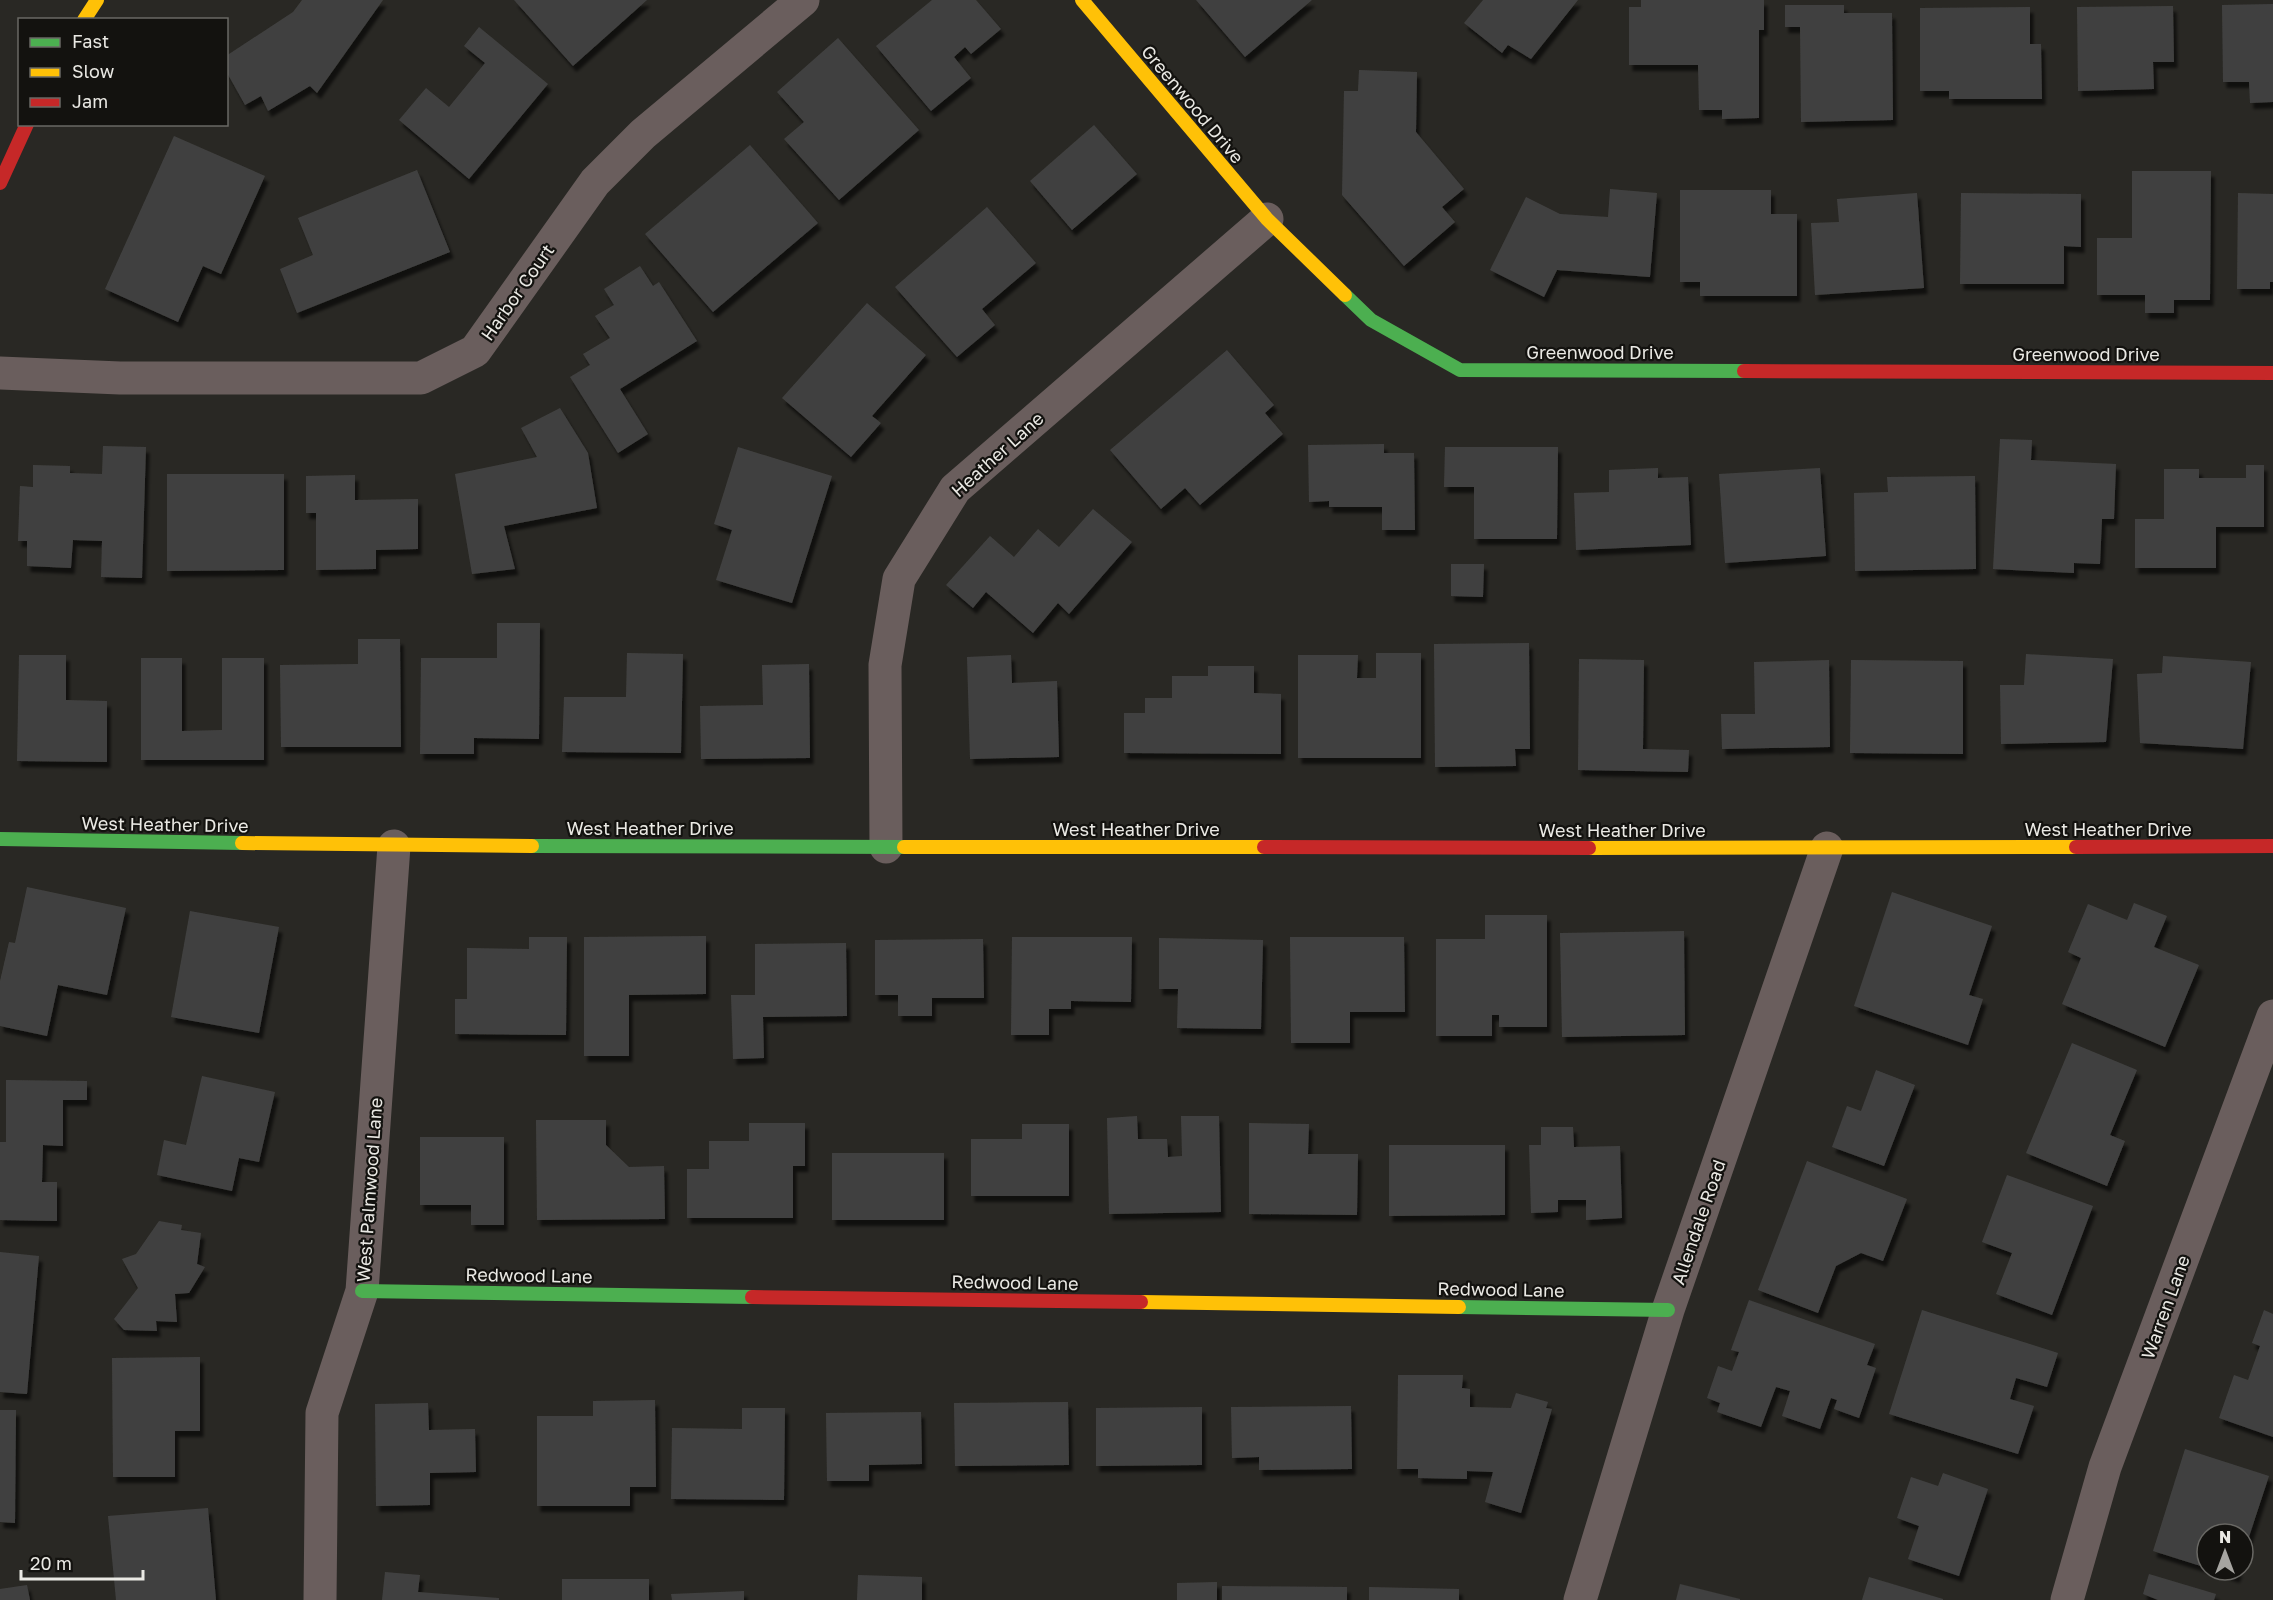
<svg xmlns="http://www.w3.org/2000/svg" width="2273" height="1600" viewBox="0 0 2273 1600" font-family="'Golos Text',sans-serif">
<defs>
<filter id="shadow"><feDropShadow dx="3.5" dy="6" stdDeviation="1.5" flood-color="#0009"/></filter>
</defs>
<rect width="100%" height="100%" fill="#292824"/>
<g fill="#414140" filter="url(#shadow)">
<polygon points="302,0 383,0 317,93 310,86 268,111 261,96 245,105 226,71 226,56 293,12"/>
<polygon points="514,0 647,0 573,66"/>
<polygon points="932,0 976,0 1001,29 971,54 965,47 954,57 971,78 931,111 876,46"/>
<polygon points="1196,0 1312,0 1245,57"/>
<polygon points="1483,0 1578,0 1531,59 1508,45 1502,53 1464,23"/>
<polygon points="1641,0 1764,0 1764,30 1759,30 1759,118 1722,119 1722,110 1699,110 1698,65 1629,65 1629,7 1641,7"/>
<polygon points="2273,4 2273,102 2250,103 2249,82 2223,82 2222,5"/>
<polygon points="1785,5 1844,5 1844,13 1892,13 1893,120 1801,122 1800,27 1785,27"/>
<polygon points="2173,6 2174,62 2153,62 2154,89 2078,91 2077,7"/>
<polygon points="2030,7 2030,44 2041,44 2042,99 1949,99 1949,91 1920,91 1920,8"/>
<polygon points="479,27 548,84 469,179 399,120 426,88 449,107 485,63 464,46"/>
<polygon points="838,38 919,130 839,200 784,139 804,122 777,92"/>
<polygon points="1359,70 1417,72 1416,132 1464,189 1442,207 1455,222 1404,266 1342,195 1344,91 1358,91"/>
<polygon points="1094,125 1137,174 1072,230 1030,181"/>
<polygon points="174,136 265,176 221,274 203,266 178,322 105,289"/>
<polygon points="750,145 818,223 713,312 645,234"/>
<polygon points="417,170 450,252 297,313 280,269 313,255 298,218"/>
<polygon points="2132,171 2211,171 2210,300 2174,300 2174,313 2145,313 2145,295 2097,295 2097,238 2132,238"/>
<polygon points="1610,189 1657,193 1650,277 1557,270 1544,297 1490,270 1526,197 1560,214 1608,217"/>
<polygon points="1680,190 1771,190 1771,214 1797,214 1797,296 1700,296 1700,282 1680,282"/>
<polygon points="1917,193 1924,288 1815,295 1811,223 1839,222 1837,199"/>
<polygon points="1961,193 2081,194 2081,247 2064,246 2064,284 1960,284"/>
<polygon points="2238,193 2273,194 2273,282 2270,282 2270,289 2237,289"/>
<polygon points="987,207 1036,263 982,309 995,325 957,357 895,287"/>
<polygon points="640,266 653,286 659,282 697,341 620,389 648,434 618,453 570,377 590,365 583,354 610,338 595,316 614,305 604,289"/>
<polygon points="867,303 926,355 872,416 881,423 851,457 782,398"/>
<polygon points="1227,350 1274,405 1265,413 1283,434 1200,505 1185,488 1161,509 1110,450"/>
<polygon points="560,408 588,453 597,508 504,526 515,569 472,574 455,474 537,457 521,428"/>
<polygon points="2000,439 2032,440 2031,460 2116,464 2114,519 2102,519 2100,564 2074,563 2074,573 1993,569"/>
<polygon points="1384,444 1384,453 1414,453 1415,530 1382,530 1382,507 1329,507 1329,501 1309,502 1308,445"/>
<polygon points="103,446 146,447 142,578 101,577 102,541 73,540 71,568 27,566 27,541 18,541 20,486 33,487 33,465 70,466 70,473 102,474"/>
<polygon points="738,447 832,476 792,603 716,580 732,530 714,524"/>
<polygon points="1445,447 1558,447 1557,539 1474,539 1474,487 1444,487"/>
<polygon points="2246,465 2264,465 2264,527 2216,527 2216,568 2135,568 2135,519 2164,519 2164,469 2199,469 2199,478 2246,478"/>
<polygon points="1658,468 1658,478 1688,477 1691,545 1576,550 1574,493 1609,492 1609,470"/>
<polygon points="1820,468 1826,556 1725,563 1719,474"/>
<polygon points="167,474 284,474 284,570 167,571"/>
<polygon points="355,475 355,500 418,499 418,549 376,550 376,569 316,570 316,513 306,513 306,476"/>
<polygon points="1975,476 1976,569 1855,571 1854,493 1888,492 1887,477"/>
<polygon points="1093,509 1132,542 1069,614 1058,603 1033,633 986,592 973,608 946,585 990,536 1014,557 1038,529 1059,547"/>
<polygon points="1451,564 1484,564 1483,597 1451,596"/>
<polygon points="497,623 540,623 539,739 474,738 474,754 420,754 421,658 497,658"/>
<polygon points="358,639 400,639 401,747 281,747 280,665 358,664"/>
<polygon points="1529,643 1530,749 1515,749 1516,766 1435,767 1434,644"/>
<polygon points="627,653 683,654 681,753 562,752 564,697 626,697"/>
<polygon points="1376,653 1421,653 1421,758 1298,758 1298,655 1358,655 1357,678 1376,678"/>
<polygon points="2026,654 2113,659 2106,742 2001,744 2000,685 2024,685"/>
<polygon points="19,655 66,655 66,700 107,701 107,762 17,761"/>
<polygon points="1011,655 1012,683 1057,681 1059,757 970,759 967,657"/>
<polygon points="2163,656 2251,662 2243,749 2140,743 2137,674 2162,673"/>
<polygon points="141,658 182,658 182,731 222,730 222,658 264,658 264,760 141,760"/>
<polygon points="1579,659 1644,660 1643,749 1689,750 1688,772 1578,770"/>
<polygon points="1829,660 1830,747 1722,749 1721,714 1755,714 1754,662"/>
<polygon points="1851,660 1963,661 1963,754 1850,753"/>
<polygon points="809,664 810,758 701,759 700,706 763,705 762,665"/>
<polygon points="1208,666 1254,666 1254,693 1281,694 1281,754 1124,753 1124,713 1145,713 1145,698 1172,698 1172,676 1208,676"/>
<polygon points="27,887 126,908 107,995 58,985 47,1036 0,1026 0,981 9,942 15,943"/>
<polygon points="1892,892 1992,926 1969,995 1983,999 1968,1045 1854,1006"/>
<polygon points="2134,903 2167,916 2154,947 2199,965 2165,1047 2062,1004 2081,958 2068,952 2088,904 2127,920"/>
<polygon points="190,911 279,927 259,1033 171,1017"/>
<polygon points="1485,915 1547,915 1547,1027 1499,1027 1499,1015 1492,1015 1492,1036 1436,1036 1436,939 1485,939"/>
<polygon points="1684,931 1685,1035 1562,1037 1560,933"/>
<polygon points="706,936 706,994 629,995 629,1056 584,1056 584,937"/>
<polygon points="529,937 567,937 566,1035 455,1034 455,999 467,999 467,948 529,949"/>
<polygon points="1012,937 1132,937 1131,1002 1071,1001 1071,1009 1049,1009 1049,1035 1011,1035"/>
<polygon points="1290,937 1404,937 1405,1012 1350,1012 1350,1043 1291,1043"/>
<polygon points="1159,938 1263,940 1261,1029 1177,1028 1178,989 1159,989"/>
<polygon points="983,939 984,998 932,998 932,1016 898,1016 898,995 875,995 875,940"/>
<polygon points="846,943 847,1016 763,1017 764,1058 733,1059 731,995 755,995 755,944"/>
<polygon points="2072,1043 2137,1070 2110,1135 2125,1141 2107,1186 2026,1153"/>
<polygon points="1876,1070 1915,1085 1884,1166 1832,1147 1847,1106 1861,1111"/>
<polygon points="202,1076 275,1092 259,1162 239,1158 232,1191 157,1175 164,1140 186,1145"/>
<polygon points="6,1080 87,1081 87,1100 63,1100 63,1146 43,1145 42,1182 57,1182 57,1221 0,1220 0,1142 6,1142"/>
<polygon points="1137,1116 1138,1139 1167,1139 1168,1157 1182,1156 1181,1116 1219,1116 1221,1212 1109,1214 1107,1118"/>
<polygon points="536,1120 606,1120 606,1145 629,1167 664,1166 665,1219 537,1220"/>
<polygon points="749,1123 805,1123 805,1166 793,1166 793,1218 687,1218 687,1169 709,1169 709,1141 749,1141"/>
<polygon points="1249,1123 1309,1124 1308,1154 1358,1154 1357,1215 1249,1214"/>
<polygon points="1022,1124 1069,1124 1069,1196 971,1196 971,1139 1022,1139"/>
<polygon points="1541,1127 1573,1127 1574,1147 1620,1146 1622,1218 1586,1220 1586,1200 1558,1200 1558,1212 1531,1213 1529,1145 1541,1145"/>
<polygon points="420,1137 504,1137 504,1225 471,1225 471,1205 420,1205"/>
<polygon points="1389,1145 1505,1145 1505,1215 1389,1216"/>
<rect x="832" y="1153" width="112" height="67"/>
<polygon points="1807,1161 1907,1199 1883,1261 1861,1253 1836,1266 1818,1313 1758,1290"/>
<polygon points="2007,1175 2093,1206 2052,1315 1996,1294 2012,1253 1982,1242"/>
<polygon points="159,1221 182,1225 181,1230 201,1233 197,1264 205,1267 189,1293 175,1294 177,1322 156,1321 157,1331 124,1330 114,1319 138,1288 122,1259 136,1254"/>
<polygon points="0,1252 39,1256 27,1394 0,1392"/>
<polygon points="1749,1300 1875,1344 1867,1365 1876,1368 1859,1418 1834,1409 1837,1400 1831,1398 1820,1429 1782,1416 1790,1391 1776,1387 1761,1427 1717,1412 1720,1403 1707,1398 1718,1366 1732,1371 1739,1352 1731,1350"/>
<polygon points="1922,1310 2058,1353 2047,1387 2016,1378 2010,1399 2034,1406 2018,1454 1889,1414"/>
<polygon points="2264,1310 2273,1314 2273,1437 2219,1418 2234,1375 2248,1380 2260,1346 2252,1343"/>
<polygon points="200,1357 200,1431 175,1431 175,1477 113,1477 112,1358"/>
<polygon points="1398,1375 1463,1375 1462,1388 1470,1389 1470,1407 1511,1408 1516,1393 1548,1402 1546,1408 1552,1409 1521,1513 1485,1502 1493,1472 1467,1471 1467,1479 1418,1478 1418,1469 1397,1469"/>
<polygon points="655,1400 656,1487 630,1487 630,1506 537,1506 537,1416 593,1416 593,1401"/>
<polygon points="1068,1402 1069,1465 955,1466 954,1403"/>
<polygon points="428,1403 429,1430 475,1429 476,1472 430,1473 430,1505 376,1506 375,1404"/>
<polygon points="1351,1406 1352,1469 1259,1470 1259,1457 1232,1458 1231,1407"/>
<polygon points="1202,1407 1202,1465 1096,1466 1096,1408"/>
<polygon points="742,1408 785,1408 784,1500 671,1499 672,1428 742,1429"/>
<polygon points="0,1410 16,1410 15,1523 0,1522"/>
<polygon points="921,1412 922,1464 869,1465 869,1481 827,1481 826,1413"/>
<polygon points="2185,1449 2269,1476 2243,1555 2243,1534 2207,1534 2207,1568 2153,1551"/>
<polygon points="1943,1473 1988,1489 1959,1576 1908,1559 1919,1526 1897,1518 1911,1477 1938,1486"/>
<polygon points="208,1508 216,1600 116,1600 108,1516"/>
<polygon points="2215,1570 2239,1570 2236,1577"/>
<polygon points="385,1572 420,1575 418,1592 499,1598 499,1600 382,1600"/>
<polygon points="2149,1574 2216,1594 2214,1600 2158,1600 2143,1594"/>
<polygon points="858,1575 922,1577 922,1600 857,1600"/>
<polygon points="1869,1577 1943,1599 1943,1600 1862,1600"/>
<rect x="562" y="1579" width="87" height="21"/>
<polygon points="1217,1582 1217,1600 1177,1600 1177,1583"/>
<polygon points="1680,1584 1740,1599 1740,1600 1676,1600"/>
<polygon points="27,1585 30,1600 0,1600 0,1589"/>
<polygon points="1222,1586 1347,1587 1347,1600 1222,1600"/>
<polygon points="1369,1587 1459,1589 1459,1600 1369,1600"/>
<polygon points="744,1591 744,1600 672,1600 671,1594"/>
</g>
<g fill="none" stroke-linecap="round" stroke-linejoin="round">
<g stroke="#6a5e5d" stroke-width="33">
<polyline points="0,373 120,378 421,378 475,351 595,182 643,134 803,0"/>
<polyline points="886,847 885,665 899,579 955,489 1267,219"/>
<polyline points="320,1600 322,1413 362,1291 394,846"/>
<polyline points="1580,1600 1668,1310 1827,848"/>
<polyline points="2067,1600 2105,1467 2273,1016"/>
</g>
<g stroke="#4caf50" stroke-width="14">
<polyline points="1345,295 1371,320 1460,370 1744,371"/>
<polyline points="0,839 242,843"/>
<polyline points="532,846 904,847"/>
<polyline points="362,1291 752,1297"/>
<polyline points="1459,1307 1668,1310"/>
</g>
<g stroke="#ffc107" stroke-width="14">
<polyline points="1082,0 1267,219 1345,295"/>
<polyline points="84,20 97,0"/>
<polyline points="242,843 532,846"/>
<polyline points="904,847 1264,847"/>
<polyline points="1589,848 2076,847"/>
<polyline points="1141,1302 1459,1307"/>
</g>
<g stroke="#c62828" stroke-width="14">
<polyline points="0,183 27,124"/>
<polyline points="1744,371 2273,373"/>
<polyline points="1264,847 1589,848"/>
<polyline points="2076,847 2273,846"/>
<polyline points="752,1297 1141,1302"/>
</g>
</g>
<g text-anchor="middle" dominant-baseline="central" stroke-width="4.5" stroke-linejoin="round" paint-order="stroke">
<g font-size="18" fill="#eae9e4" stroke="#13120f">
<text transform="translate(1193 104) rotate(50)">Greenwood Drive</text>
<text transform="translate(517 292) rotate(-55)">Harbor Court</text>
<text x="1600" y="352">Greenwood Drive</text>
<text x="2086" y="354">Greenwood Drive</text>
<text transform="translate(997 454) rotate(-42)">Heather Lane</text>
<text transform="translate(165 824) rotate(1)">West Heather Drive</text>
<text x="650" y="828">West Heather Drive</text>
<text x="1136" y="829">West Heather Drive</text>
<text x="2108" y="829">West Heather Drive</text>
<text x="1622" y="830">West Heather Drive</text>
<text transform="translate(369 1190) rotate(-86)">West Palmwood Lane</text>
<text transform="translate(1698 1222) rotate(-71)">Allendale Road</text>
<text transform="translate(529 1275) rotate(1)">Redwood Lane</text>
<text transform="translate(1015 1282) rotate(1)">Redwood Lane</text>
<text transform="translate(1501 1289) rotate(1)">Redwood Lane</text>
<text transform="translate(2165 1307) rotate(-70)">Warren Lane</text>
</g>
</g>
<rect x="18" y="18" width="210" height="108" fill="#13120f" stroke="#696864" stroke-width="1.5"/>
<rect x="30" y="38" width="30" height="9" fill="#4caf50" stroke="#696864" stroke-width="1.5"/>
<text x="72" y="48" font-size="18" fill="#eae9e4">Fast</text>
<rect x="30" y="68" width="30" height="9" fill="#ffc107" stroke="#696864" stroke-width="1.5"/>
<text x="72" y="78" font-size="18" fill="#eae9e4">Slow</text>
<rect x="30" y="98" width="30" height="9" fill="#c62828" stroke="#696864" stroke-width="1.5"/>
<text x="72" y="108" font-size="18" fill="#eae9e4">Jam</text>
<g transform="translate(2225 1552)"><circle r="28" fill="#13120f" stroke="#696864" stroke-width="1.5"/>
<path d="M0-4.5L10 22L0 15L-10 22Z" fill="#a6a5a1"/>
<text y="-9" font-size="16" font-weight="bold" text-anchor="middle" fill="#eae9e4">N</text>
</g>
<path d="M21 1570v9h122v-9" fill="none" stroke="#eae9e4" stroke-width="3"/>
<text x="30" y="1570" font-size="18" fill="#eae9e4" stroke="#13120f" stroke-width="4.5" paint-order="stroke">20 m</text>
</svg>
